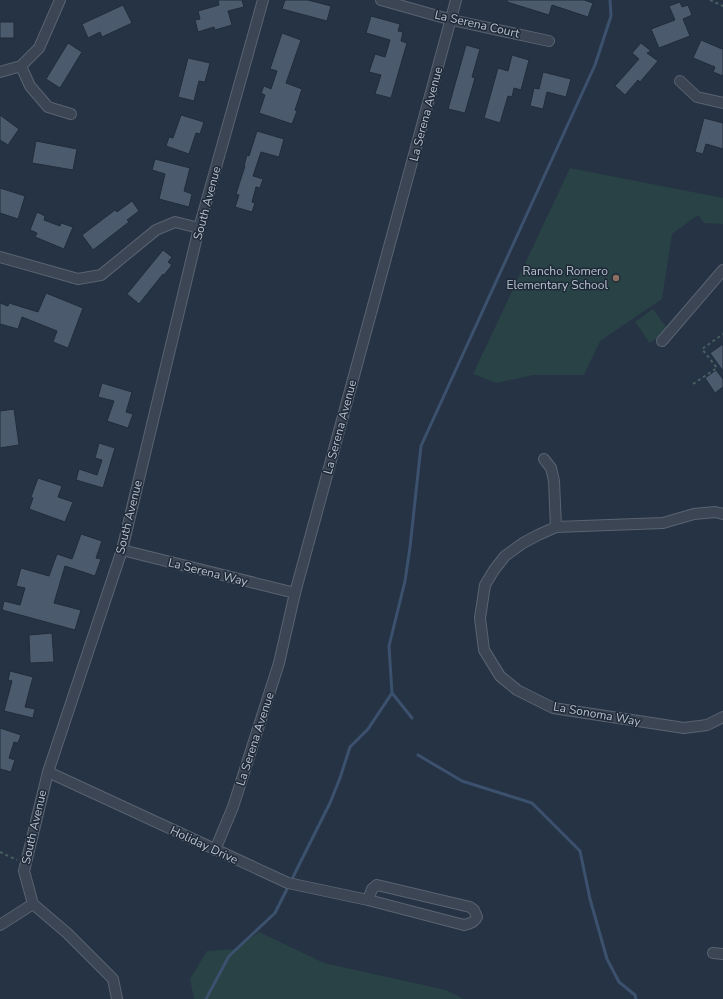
<svg xmlns="http://www.w3.org/2000/svg" width="723" height="999" viewBox="0 0 723 999" font-family="'Nunito Sans',sans-serif">
	<style>
		.green { fill: #284245 }
		.lines { fill: none; stroke-linecap: round; stroke-linejoin: round }
		.stream { stroke: #3b516d; stroke-width: 3 }
		.building { fill: #4c5a6d; stroke: #212c3b }
		.minor-casing { stroke: #596371; stroke-width: 12 }
		.path { stroke: #475f61; stroke-width: 2; stroke-dasharray: 3 3; stroke-linecap: butt }
		.minor { stroke: #3b4553; stroke-width: 10 }
		.education-dot { fill: #8d6e63; stroke: #1f2a39; stroke-width: 1.5 }
		.labels { text-anchor: middle; stroke-width: 3; stroke-linejoin: round; paint-order: stroke }
		.street-label { font-size: 12px; fill: #b8c0cd; stroke: #1f2a39 }
		.poi-label { font-size: 12px; fill: #b8c0cd; stroke: #1f2a39; text-anchor: end }
	</style>
	<rect width="100%" height="100%" fill="#263344"/>
	<g class="green">
		<polygon points="570,168 723,198 723,224 704,223 698,215 672,234 662,299 600,341 584,375 533,375 497,383 473,374"/>
		<polygon points="653,309 668,330 650,343 635,322"/>
		<polygon points="259,932 324,963 446,990 464,999 194,999 190,979 207,951 236,949"/>
	</g>
	<g class="lines">
		<g class="stream">
			<polyline points="412,718 392,693 389,646 405,581 410,547 421,446 595,65 611,16 610,0"/>
			<polyline points="418,755 462,781 532,803 580,851 590,899 607,959 619,982 635,995 636,999"/>
			<polyline points="206,999 229,956 275,913 330,803 340,778 350,747 368,729 392,693"/>
		</g>
	</g>
	<g class="building">
		<polygon points="218,0 242,0 244,7 228,11 232,25 215,30 214,27 198,32 195,20 200,19 198,11 219,5"/>
		<polygon points="285,0 308,0 331,6 327,21 282,9"/>
		<polygon points="507,0 584,0 593,3 588,17 552,5 549,15 507,2"/>
		<polygon points="680,2 682,7 688,5 692,15 683,19 690,36 659,48 651,29 675,20 669,6"/>
		<polygon points="123,5 132,23 102,37 100,32 88,38 82,24"/>
		<polygon points="371,16 400,24 398,31 403,32 401,41 407,43 391,98 375,94 381,75 369,72 375,54 385,57 390,40 366,33"/>
		<rect x="0" y="22" width="14" height="16"/>
		<polygon points="282,33 301,40 286,83 302,89 295,110 297,111 292,124 259,113 265,95 261,93 264,86 271,89 277,71 270,69"/>
		<polygon points="701,40 722,49 723,48 723,76 713,72 715,67 693,58"/>
		<polygon points="68,43 82,52 60,88 46,79"/>
		<polygon points="641,43 651,51 647,53 658,61 640,82 638,80 625,95 615,86 639,59 632,53"/>
		<polygon points="466,45 480,49 472,77 475,78 465,113 448,109"/>
		<polygon points="512,55 529,60 521,90 514,88 512,97 508,96 500,123 484,118 498,68 508,71"/>
		<polygon points="188,58 210,63 205,82 199,81 194,101 178,97"/>
		<polygon points="543,72 571,79 566,97 547,92 543,109 530,106 534,88 539,89"/>
		<polygon points="0,115 19,129 8,145 0,140"/>
		<polygon points="181,115 204,122 200,134 196,133 189,154 166,146 169,137 173,138"/>
		<polygon points="704,118 723,123 723,149 706,144 703,154 695,152"/>
		<polygon points="257,131 284,139 279,157 261,152 253,176 263,179 260,188 256,187 252,202 255,203 252,212 235,207 239,195 236,194 245,166 244,166 247,155 249,156"/>
		<polygon points="36,141 77,149 73,170 32,163"/>
		<polygon points="155,159 190,168 184,191 192,194 189,207 159,199 165,174 152,170"/>
		<polygon points="0,188 25,196 18,219 0,213"/>
		<polygon points="132,201 139,211 127,220 129,222 93,250 82,235 115,210 117,212"/>
		<polygon points="37,212 45,216 44,220 60,226 61,223 73,227 64,249 35,237 37,233 30,230"/>
		<polygon points="163,250 172,257 168,262 172,265 164,275 163,274 139,304 127,294"/>
		<polygon points="46,293 83,308 68,348 53,342 57,331 22,317 18,329 0,324 0,303 8,306 9,303 38,312"/>
		<polygon points="723,344 723,371 710,353"/>
		<polygon points="716,370 723,379 723,387 715,393 705,378"/>
		<polygon points="102,383 132,392 126,412 133,414 128,428 107,421 114,401 98,397"/>
		<polygon points="14,409 19,445 0,448 0,411"/>
		<polygon points="99,443 115,448 103,488 76,480 79,469 97,475 102,460 95,458"/>
		<polygon points="38,478 62,486 58,497 73,502 65,522 29,509 33,498 31,497"/>
		<polygon points="81,534 102,541 96,558 101,559 95,576 65,566 54,603 81,610 75,630 2,610 4,601 20,605 25,588 16,586 21,568 49,576 57,554 72,559"/>
		<polygon points="52,633 54,662 30,663 29,635"/>
		<polygon points="10,671 33,677 25,707 35,709 33,718 4,711 12,681 8,680"/>
		<polygon points="0,728 21,735 18,743 14,742 9,758 15,760 11,772 0,769"/>
	</g>
	<g class="lines">
		<g class="minor-casing">
			<g id="minor">
				<polyline points="381,0 452,20 549,41"/>
				<polyline points="21,66 30,86 48,107 71,114"/>
				<polyline points="0,72 21,66 39,48 60,0"/>
				<polyline points="680,81 697,97 723,103"/>
				<polyline points="0,257 78,279 101,275 156,230 175,222 199,228"/>
				<polyline points="662,341 723,270"/>
				<polyline points="544,459 551,468 554,481 556,527"/>
				<polyline points="723,514 715,512 694,514 663,523 556,527 538,535 523,543 505,556 494,570 485,585 480,618 484,650 500,676 517,690 553,708 684,728 707,725 723,717"/>
				<polyline points="122,550 295,593"/>
				<path d="M48,772L288,883L368,900L464,925C469,924 475,922 477,917L474,910L470,907L377,885L372,889L368,900"/>
				<polyline points="215,850 233,807 279,663 295,593 456,0"/>
				<polyline points="0,925 33,904"/>
				<polyline points="713,953 723,954"/>
				<polyline points="117,999 113,979 67,933 33,904 24,871 48,772 122,550 199,228 263,0"/>
			</g>
		</g>
		<g class="path">
			<polyline points="710,0 723,6"/>
			<polyline points="693,384 717,368 702,349 723,334"/>
			<polyline points="0,852 17,860"/>
		</g>
		<use href="#minor" class="minor"/>
	</g>
	<circle class="education-dot" cx="616" cy="278" r="4"/>
	<g class="labels">
		<g class="street-label">
			<text transform="translate(477 24) rotate(13)" y="4">La Serena Court</text>
			<text transform="translate(426 114) rotate(-75)" y="4">La Serena Avenue</text>
			<text transform="translate(207 203) rotate(-75)" y="4">South Avenue</text>
			<text transform="translate(340 427) rotate(-75)" y="4">La Serena Avenue</text>
			<text transform="translate(129 517) rotate(-76)" y="4">South Avenue</text>
			<text transform="translate(208 572) rotate(14)" y="4">La Serena Way</text>
			<text transform="translate(597 714) rotate(10)" y="4">La Sonoma Way</text>
			<text transform="translate(255 739) rotate(-72)" y="4">La Serena Avenue</text>
			<text transform="translate(34 827) rotate(-77)" y="4">South Avenue</text>
			<text transform="translate(204 845) rotate(25)" y="4">Holiday Drive</text>
		</g>
		<g class="poi-label">
			<text x="608" y="275">Rancho Romero<tspan x="608" dy="14">Elementary School</tspan></text>
		</g>
	</g>
</svg>
